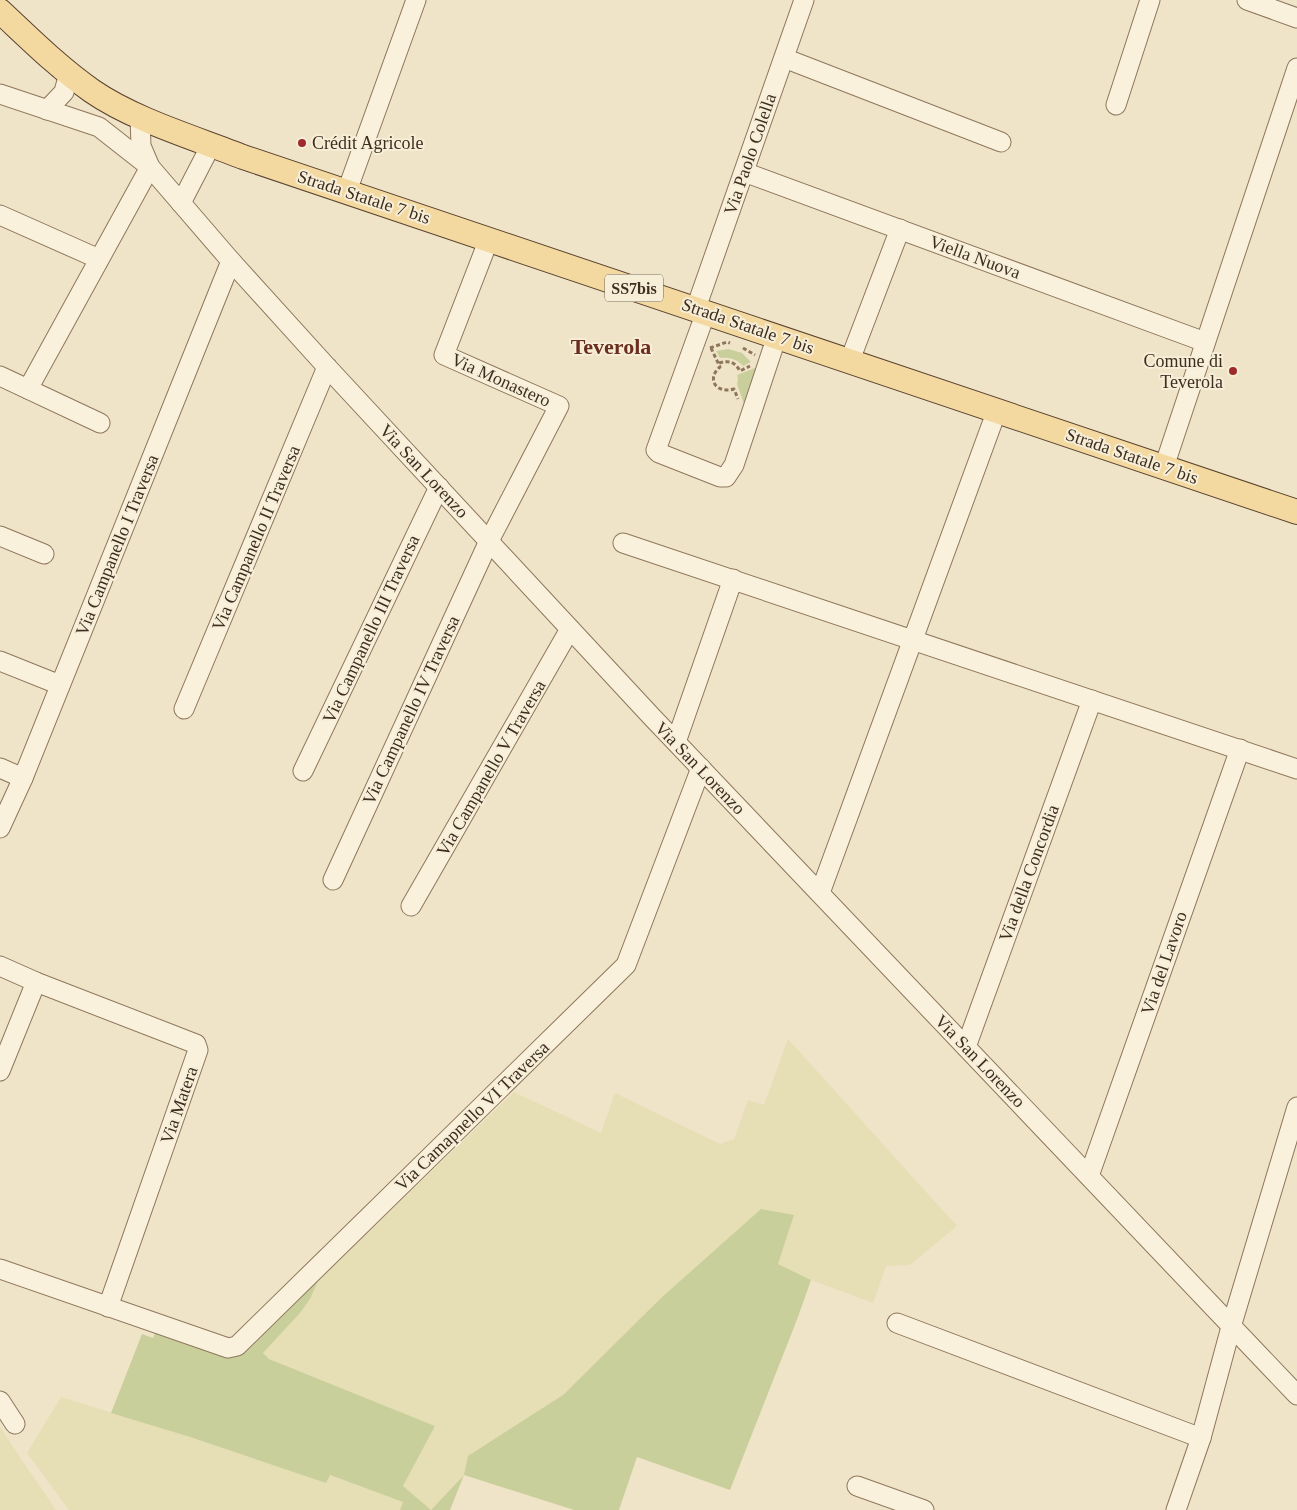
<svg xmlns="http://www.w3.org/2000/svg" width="1297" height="1510" viewBox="0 0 1297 1510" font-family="'Times New Roman',serif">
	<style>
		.farmland { fill: #e6deb5 }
		.green { fill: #c9cf9b }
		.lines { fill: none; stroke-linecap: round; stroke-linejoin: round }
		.minor-casing { stroke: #8d765c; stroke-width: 21 }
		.major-casing { stroke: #5b4430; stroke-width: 26 }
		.path { stroke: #8d765c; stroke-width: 3; stroke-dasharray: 4 2.5; stroke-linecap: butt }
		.minor { stroke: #faf1dc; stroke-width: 19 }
		.major { stroke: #f3d9a0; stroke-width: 24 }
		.poi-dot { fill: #9e2a2b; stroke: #f7eed8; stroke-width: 2 }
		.labels { text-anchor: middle; stroke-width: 4; stroke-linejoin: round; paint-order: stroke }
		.shield { fill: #f7eed8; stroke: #756857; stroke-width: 1 }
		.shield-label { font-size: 16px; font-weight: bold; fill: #3d2e20 }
		.poi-label { font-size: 18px; fill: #3d2e20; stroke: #f7eed8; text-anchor: start }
		.street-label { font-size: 18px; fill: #3d2e20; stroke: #f7eed8 }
		.district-label { font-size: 22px; font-weight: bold; fill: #6b2e1e; stroke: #f7eed8 }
	</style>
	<rect width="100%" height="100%" fill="#f0e4c8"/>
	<g class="farmland">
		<polygon points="788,1039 957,1226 910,1265 886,1266 873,1303 811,1280 778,1264 794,1215 661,1298 563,1395 469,1456 464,1475 431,1510 403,1486 435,1426 269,1359 263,1353 300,1313 310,1299 318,1281 514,1092 601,1133 615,1093 720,1144 734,1139 748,1100 764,1105"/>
		<polygon points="61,1397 190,1437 326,1483 329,1475 404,1502 400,1510 69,1510 27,1453"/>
		<polygon points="0,1427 21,1459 56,1510 0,1510"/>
	</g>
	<g class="green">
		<path d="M728,349L742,353L751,362L743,366C737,359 729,357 720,358L716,351Z"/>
		<polygon points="760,366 745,407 737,384 738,379 737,375"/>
		<polygon points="761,1209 794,1215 778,1264 811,1280 798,1317 730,1490 637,1457 619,1510 574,1510 464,1475 450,1510 400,1510 403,1502 330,1475 326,1483 190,1437 111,1413 142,1334 153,1338 161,1318 247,1349 318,1281 310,1299 300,1313 263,1353 269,1359 435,1426 403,1486 431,1510 464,1475 468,1456 563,1395 661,1298"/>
	</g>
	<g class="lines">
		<g class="minor-casing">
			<g id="minor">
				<polyline points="1247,0 1297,18"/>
				<polyline points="784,58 1001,142"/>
				<polyline points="0,94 99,127 150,167 28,389"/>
				<polyline points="1116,105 1150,0"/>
				<polyline points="47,110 64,92 69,73"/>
				<polyline points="140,117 141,146 150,167 231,261 327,367 651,716 1297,1395"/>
				<polyline points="744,172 1205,342"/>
				<polyline points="347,191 416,0"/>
				<polyline points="181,203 211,145"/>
				<polyline points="0,215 99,259"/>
				<polyline points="696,308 804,0"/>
				<polyline points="706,312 656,450 659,453 720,477 726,477 734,465 777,336"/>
				<polyline points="850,360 900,229"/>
				<polyline points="0,376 100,423"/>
				<polyline points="1164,467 1297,68"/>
				<polyline points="0,536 44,554"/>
				<polyline points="623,543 1297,769"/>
				<polyline points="0,661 60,685"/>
				<polyline points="184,709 327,367"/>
				<polyline points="676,742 733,579"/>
				<polyline points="0,768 23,778"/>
				<polyline points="303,771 439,487"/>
				<polyline points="0,828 23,778 231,261"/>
				<polyline points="333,880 489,541 559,406 444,355 489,239"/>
				<polyline points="820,893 997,410"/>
				<polyline points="411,906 570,629"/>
				<polyline points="0,966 36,982 196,1044 198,1050 108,1307"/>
				<polyline points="966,1047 1092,700"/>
				<polyline points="0,1071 36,982"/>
				<polyline points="1089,1176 1240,749"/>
				<polyline points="0,1269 228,1348 237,1346 626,965 701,768"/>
				<polyline points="897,1323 1201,1438"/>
				<polyline points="0,1401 15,1424"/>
				<polyline points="857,1486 924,1510"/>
				<polyline points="1176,1510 1201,1438 1231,1327 1297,1107"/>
			</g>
		</g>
		<g class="major-casing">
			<path id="major" d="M0,11C30,39 59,68 92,91C134,120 195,138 243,157L1297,512"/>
		</g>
		<g class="path">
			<polyline points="710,348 727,342 730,343"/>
			<path d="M711,348L720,367C706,379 716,394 734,389L738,399"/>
			<polyline points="743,348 755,355"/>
			<path d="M719,363C729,360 735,362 740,371L750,366"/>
		</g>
		<use href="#minor" class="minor"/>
		<use href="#major" class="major"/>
	</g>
	<g class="poi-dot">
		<circle cx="302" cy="143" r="5"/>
		<circle cx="1233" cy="371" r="5"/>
	</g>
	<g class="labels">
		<rect class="shield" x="605" y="274.5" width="58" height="27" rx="4"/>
		<g class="shield-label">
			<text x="634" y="294">SS7bis</text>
		</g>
		<g class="poi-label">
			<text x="312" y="149">Crédit Agricole</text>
			<text x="1223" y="367" text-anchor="end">Comune di<tspan x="1223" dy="21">Teverola</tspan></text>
		</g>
		<g class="street-label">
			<text transform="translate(750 154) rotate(-71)" y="6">Via Paolo Colella</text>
			<text transform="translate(364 197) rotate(18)" y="6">Strada Statale 7 bis</text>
			<text transform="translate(975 257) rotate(20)" y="6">Viella Nuova</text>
			<text transform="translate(748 326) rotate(19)" y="6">Strada Statale 7 bis</text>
			<text transform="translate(501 380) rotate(24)" y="6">Via Monastero</text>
			<text transform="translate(1132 456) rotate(19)" y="6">Strada Statale 7 bis</text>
			<text transform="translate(424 471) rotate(47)" y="6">Via San Lorenzo</text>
			<text transform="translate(256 538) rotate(-67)" y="6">Via Campanello II Traversa</text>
			<text transform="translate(117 545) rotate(-68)" y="6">Via Campanello I Traversa</text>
			<text transform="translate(371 629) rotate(-65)" y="6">Via Campanello III Traversa</text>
			<text transform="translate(411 710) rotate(-65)" y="6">Via Campanello IV Traversa</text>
			<text transform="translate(491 768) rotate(-60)" y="6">Via Campanello V Traversa</text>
			<text transform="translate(700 768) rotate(46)" y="6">Via San Lorenzo</text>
			<text transform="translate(1029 873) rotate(-70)" y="6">Via della Concordia</text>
			<text transform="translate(1164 963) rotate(-71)" y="6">Via del Lavoro</text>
			<text transform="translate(980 1061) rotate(46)" y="6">Via San Lorenzo</text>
			<text transform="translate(179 1105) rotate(-71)" y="6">Via Matera</text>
			<text transform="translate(472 1116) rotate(-44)" y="6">Via Camapnello VI Traversa</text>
		</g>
		<g class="district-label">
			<text x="611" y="354">Teverola</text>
		</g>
	</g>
</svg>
